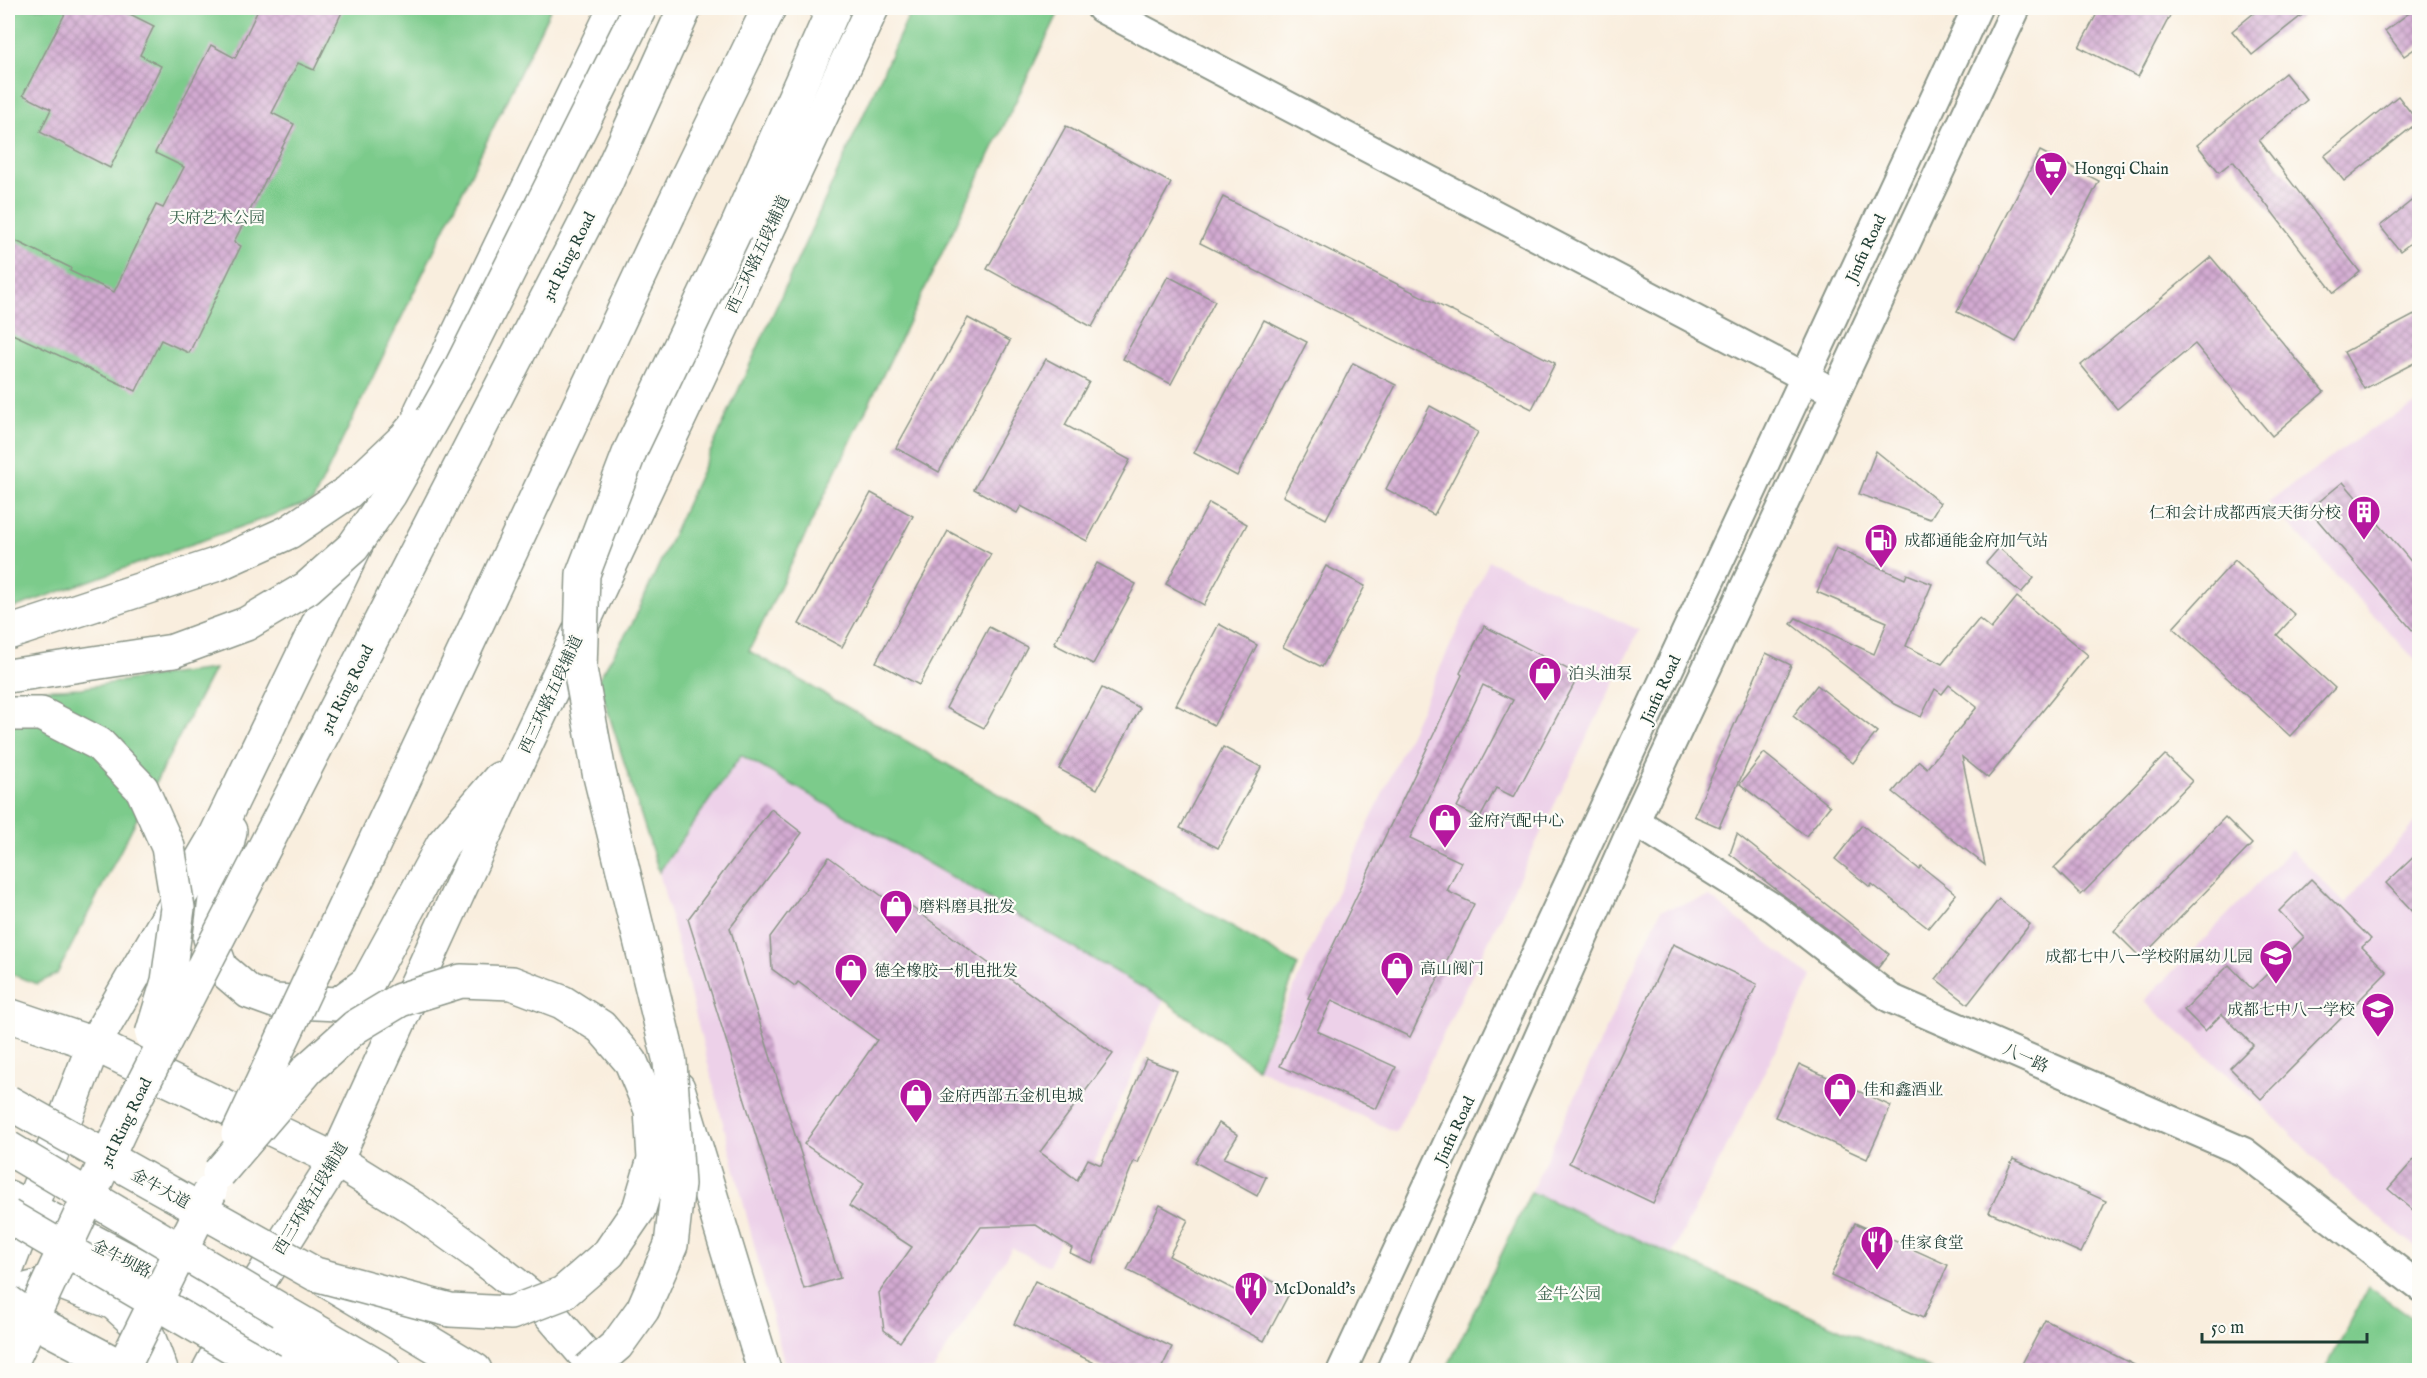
<svg xmlns="http://www.w3.org/2000/svg" width="2427" height="1378" viewBox="0 0 2427 1378" font-family="'IM FELL English','Noto Serif SC',serif">
	<style>
		.built { fill: #edd1e9 }
		.green { fill: #7ccb8b; stroke: #4e8460; stroke-width: 1.5 }
		.building { fill: url(#building-cross-hatch) }
		.lines { fill: none; stroke-linecap: round; stroke-linejoin: round }
		.minor-casing { stroke: #8c9689; stroke-width: 32 }
		.major-casing { stroke: #8c9689; stroke-width: 36 }
		.highway-casing { stroke: #8c9689; stroke-width: 36 }
		.minor { stroke: #fff; stroke-width: 28 }
		.major { stroke: #fff; stroke-width: 33 }
		.highway { stroke: #fff; stroke-width: 33 }
		.highway-bridge-casing { stroke: #8c9689; stroke-width: 36; stroke-linecap: butt }
		.highway-bridge { stroke: #fff; stroke-width: 33 }
		.labels { text-anchor: middle; stroke-width: 4.5; stroke-linejoin: round; paint-order: stroke }
		.poi-label { font-size: 16px; fill: #1f3d34; stroke: #fdfcf7; text-anchor: start }
		.park-label { font-size: 16px; fill: #36604a; stroke: #fdfcf7 }
		.street-label { font-size: 16px; fill: #1f3d34; stroke: #fdfcf7 }
	</style>
	<defs>
		<pattern id="building-cross-hatch" width="8" height="8" patternUnits="userSpaceOnUse" patternTransform="scale(1.5)"><rect width="8" height="8" fill="#d3aad2"/><path d="M0 0l8 8M0 8l8-8" fill="none" stroke="#ab8cab"/></pattern>
	</defs>
	<rect width="100%" height="100%" fill="#fdfcf7"/>
	<filter id="ink" filterUnits="userSpaceOnUse"><feTurbulence type="fractalNoise" baseFrequency=".0167" numOctaves="2"/><feDisplacementMap in="SourceGraphic" scale="12" xChannelSelector="R" yChannelSelector="G"/><feConvolveMatrix kernelMatrix="1 2 1 2 8 2 1 2 1" color-interpolation-filters="sRGB"/></filter>
	<filter id="wash" filterUnits="userSpaceOnUse"><feTurbulence type="fractalNoise" baseFrequency=".008" numOctaves="4" result="noise"/><feDisplacementMap in="SourceGraphic" scale="24" xChannelSelector="R" yChannelSelector="G"/><feGaussianBlur stdDeviation="1.35" result="paint"/><feColorMatrix in="noise" values="0 0 0 0 0 0 0 0 0 0 0 0 0 0 0 0 0 1.4 0 .05"/><feComposite in="paint" operator="in"/></filter>
	<g filter="url(#wash)">
		<rect width="100%" height="100%" fill="#f9eede"/>
		<g class="built">
			<polygon points="2419,403 2419,664 2268,502 2374,427"/>
			<polygon points="1489,561 1639,630 1396,1132 1257,1068"/>
			<polygon points="741,755 1164,1000 1049,1266 1012,1248 933,1370 786,1370 659,872"/>
			<polygon points="2419,819 2419,1249 2353,1197 2264,1107 2144,1001 2291,849 2345,904"/>
			<polygon points="1710,897 1812,978 1672,1254 1531,1192 1661,910"/>
		</g>
		<g class="green">
			<polygon points="8,8 551,8 313,501 8,610"/>
			<polygon points="912,8 1061,8 749,651 1298,965 1257,1068 1164,1000 741,755 659,872 598,680 633,622"/>
			<polygon points="214,669 57,974 37,984 8,973 8,691 82,688 141,678"/>
			<polygon points="1531,1192 1933,1370 1446,1370"/>
			<polygon points="2369,1287 2419,1323 2419,1370 2325,1370"/>
		</g>
		<g id="blocks">
			<g class="building">
				<polygon points="68,8 118,8 154,26 140,55 161,66 110,168 40,132 51,109 23,95"/>
				<polygon points="259,8 344,8 314,70 298,63 272,113 294,124 234,242 241,246 189,353 161,340 136,391 8,332 8,237 71,268 70,271 114,292 156,205 163,208 184,167 155,153 211,45 235,58"/>
				<polygon points="2100,8 2174,8 2138,77 2079,47"/>
				<polygon points="2260,8 2311,8 2252,55 2232,31"/>
				<polygon points="2416,8 2420,8 2420,45 2404,56 2385,31"/>
				<polygon points="2285,73 2307,100 2259,140 2360,272 2334,293 2233,161 2219,172 2197,145"/>
				<polygon points="2398,96 2418,122 2344,181 2324,156"/>
				<polygon points="1066,126 1171,183 1092,327 987,269"/>
				<polygon points="2040,151 2099,181 2016,342 1957,312"/>
				<polygon points="2420,194 2420,236 2400,251 2380,226"/>
				<polygon points="1223,197 1555,363 1532,409 1200,243"/>
				<polygon points="2211,257 2324,392 2272,436 2195,344 2117,409 2081,365"/>
				<polygon points="1168,276 1215,301 1171,384 1123,359"/>
				<polygon points="2420,312 2420,360 2364,389 2344,352"/>
				<polygon points="968,318 1010,341 939,472 896,448"/>
				<polygon points="1264,320 1307,342 1237,476 1194,453"/>
				<polygon points="1046,359 1089,382 1065,425 1130,460 1087,541 1021,506 1017,513 974,489"/>
				<polygon points="1353,363 1396,385 1326,519 1283,496"/>
				<polygon points="1430,406 1478,432 1434,515 1386,489"/>
				<polygon points="1876,451 1940,503 1930,519 1859,494"/>
				<polygon points="2343,482 2420,572 2420,639 2309,510"/>
				<polygon points="871,493 913,516 842,647 799,624"/>
				<polygon points="1209,503 1247,524 1204,605 1166,584"/>
				<polygon points="948,531 991,554 919,685 876,662"/>
				<polygon points="1836,548 1905,579 1907,574 1932,584 1906,646 1942,664 1979,619 1991,629 2017,597 2088,655 1988,778 1962,757 1985,865 1893,792 1919,761 1927,768 1977,707 1949,685 1942,694 1935,689 1921,717 1895,704 1791,624 1796,618 1874,654 1887,622 1817,592"/>
				<polygon points="1999,548 2034,578 2021,593 1986,563"/>
				<polygon points="2235,560 2295,615 2277,635 2335,688 2290,736 2173,628"/>
				<polygon points="1097,563 1136,584 1093,664 1054,644"/>
				<polygon points="1326,566 1365,586 1322,667 1283,647"/>
				<polygon points="1219,624 1257,645 1214,725 1176,705"/>
				<polygon points="1484,626 1579,675 1514,797 1496,788 1480,818 1457,807 1513,700 1483,685 1410,838 1461,862 1447,891 1474,904 1410,1037 1332,1000 1317,1031 1396,1067 1376,1109 1280,1066 1311,999 1308,998 1462,675 1460,673"/>
				<polygon points="989,627 1027,647 984,728 946,708"/>
				<polygon points="1766,653 1791,665 1719,827 1694,816"/>
				<polygon points="1817,685 1877,732 1853,763 1793,716"/>
				<polygon points="1102,688 1140,708 1097,789 1059,769"/>
				<polygon points="1223,747 1261,767 1218,848 1180,828"/>
				<polygon points="1764,753 1830,806 1806,836 1740,784"/>
				<polygon points="2165,755 2192,781 2081,895 2054,868"/>
				<polygon points="771,809 802,833 730,928 840,1278 804,1289 688,919"/>
				<polygon points="2225,817 2252,844 2141,958 2114,931"/>
				<polygon points="1862,825 1919,869 1921,866 1956,894 1928,928 1872,884 1870,887 1835,859"/>
				<polygon points="1737,834 1889,954 1878,968 1730,854"/>
				<polygon points="2420,851 2420,919 2386,883"/>
				<polygon points="829,857 890,902 895,895 1113,1054 1040,1152 1077,1180 1088,1159 1101,1165 1146,1059 1177,1071 1138,1163 1134,1161 1092,1263 1070,1253 1072,1248 1036,1225 981,1227 900,1342 884,1330 879,1293 912,1247 849,1206 864,1184 804,1144 877,1040 798,982 795,986 772,969 770,937"/>
				<polygon points="2311,879 2371,939 2362,947 2387,972 2261,1099 2230,1068 2253,1045 2222,1014 2205,1031 2184,1010 2229,965 2252,989 2304,937 2279,911"/>
				<polygon points="1999,899 2030,924 1968,1004 1936,979"/>
				<polygon points="1673,944 1757,984 1653,1203 1569,1163"/>
				<polygon points="1799,1064 1891,1106 1867,1159 1775,1117"/>
				<polygon points="1219,1123 1238,1135 1224,1158 1266,1177 1257,1196 1195,1162"/>
				<polygon points="2420,1153 2420,1216 2388,1189"/>
				<polygon points="2013,1159 2106,1201 2081,1253 1989,1212"/>
				<polygon points="1160,1205 1188,1220 1169,1256 1252,1299 1264,1277 1291,1290 1264,1341 1127,1270"/>
				<polygon points="1855,1223 1948,1265 1923,1318 1831,1276"/>
				<polygon points="1035,1281 1172,1347 1160,1371 1111,1371 1014,1324"/>
				<polygon points="2045,1320 2146,1371 2035,1371 2022,1364"/>
			</g>
		</g>
	</g>
	<g filter="url(#ink)">
		<use href="#blocks" fill-opacity="0" stroke="#8c9689" stroke-width="1.5"/>
		<g class="lines">
			<g class="minor-casing">
				<g id="minor">
					<polyline points="1101,8 1820,385"/>
					<polyline points="1635,821 1775,909 1890,998 2244,1152 2420,1287"/>
					<polyline points="237,1317 326,1370"/>
					<polyline points="1342,1370 1977,8"/>
					<polyline points="1391,1370 1635,821 2016,8"/>
				</g>
			</g>
			<g class="major-casing">
				<g id="major">
					<polyline points="421,411 615,8"/>
					<polyline points="230,831 215,899 210,938 221,968 249,992 274,1001 338,1004 368,982 443,844 499,779"/>
					<polyline points="8,1015 94,1044 336,1160 415,1209 479,1255 545,1308 598,1370"/>
					<polyline points="8,1197 237,1317"/>
					<polyline points="8,1266 94,1044 216,835 358,541"/>
					<polyline points="8,1306 29,1289 59,1282 114,1303 147,1333 161,1370"/>
					<polyline points="209,1370 237,1317 336,1160 522,753 872,8"/>
				</g>
			</g>
			<g class="highway-casing">
				<g id="highway">
					<polyline points="605,185 685,8"/>
					<polyline points="669,214 769,8"/>
					<polyline points="735,231 834,8"/>
					<polyline points="8,676 173,651"/>
					<polyline points="678,1088 764,1370"/>
					<polyline points="327,1281 475,1370"/>
					<polyline points="282,1311 384,1370"/>
				</g>
			</g>
			<use href="#minor" class="minor"/>
			<use href="#major" class="major"/>
			<use href="#highway" class="highway"/>
			<g class="highway-bridge-casing">
				<g id="highway-bridge">
					<polyline points="8,633 218,564 289,532 348,492 405,438 415,426"/>
					<polyline points="173,651 246,624 307,588 353,547 390,494 459,371 640,8"/>
					<polyline points="8,714 41,714 99,744 142,789 168,847 178,908 168,981 152,1034"/>
					<polyline points="8,1102 315,1274 450,1310 511,1313 563,1293 609,1253 639,1209 654,1159 651,1110 631,1062 601,1027 562,1002 512,983 461,981 400,1000 355,1027 308,1069 219,1173"/>
					<polyline points="238,1134 669,214"/>
					<polyline points="8,1148 282,1311"/>
					<polyline points="8,1216 272,1370"/>
					<polyline points="8,1302 36,1322 127,1370"/>
					<polyline points="8,1370 127,1115 605,185"/>
					<polyline points="122,1370 210,1192"/>
					<polyline points="588,1370 617,1345 643,1309 671,1245 678,1184 670,1062 599,772 580,669 583,574 630,451 735,231"/>
				</g>
			</g>
			<use href="#highway-bridge" class="highway-bridge"/>
		</g>
	</g>
	<defs>
		<g id="supermarket-pin" transform="scale(1.725)"><path d="M0 17L-7.5 6A9.5 9.5 0 1 1 7.5 6Z" fill="#b5179e" stroke="#fdfcf7"/><path d="M-6-5.5h2.5l.6 2H6L4.5 2H-2.5L-4.4-4H-6ZM-1.5 3.2a1.3 1.3 0 1 0 .1 0ZM3 3.2a1.3 1.3 0 1 0 .1 0Z" fill="#fff"/></g>
		<g id="building-pin" transform="scale(1.725)"><path d="M0 17L-7.5 6A9.5 9.5 0 1 1 7.5 6Z" fill="#b5179e" stroke="#fdfcf7"/><path d="M-4-6H4V6H1V3H-1V6H-4ZM-2.5-4.3h1.7v1.8h-1.7ZM.8-4.3h1.7v1.8H.8ZM-2.5-1h1.7V.8h-1.7ZM.8-1h1.7V.8H.8Z" fill="#fff"/></g>
		<g id="fuel-pin" transform="scale(1.725)"><path d="M0 17L-7.5 6A9.5 9.5 0 1 1 7.5 6Z" fill="#b5179e" stroke="#fdfcf7"/><path d="M-5.5-6h7V0h2V4h1.3V-2.5L3-4.5l.8-.8L6-3V5H2.5V1h-1V6h-7ZM-4.2-4.7v3.2H.2V-4.7Z" fill="#fff"/></g>
		<g id="shop-pin" transform="scale(1.725)"><path d="M0 17L-7.5 6A9.5 9.5 0 1 1 7.5 6Z" fill="#b5179e" stroke="#fdfcf7"/><path d="M-5-2.5h2.3a2.7 3.5 0 0 1 5.4 0H5L5.5 6h-11ZM-1.5-2.5h3a1.5 2.3 0 0 0-3 0Z" fill="#fff"/></g>
		<g id="school-pin" transform="scale(1.725)"><path d="M0 17L-7.5 6A9.5 9.5 0 1 1 7.5 6Z" fill="#b5179e" stroke="#fdfcf7"/><path d="M0-5L7-2L0 1L-7-2ZM-4 1L0 2.5L4 1V4Q0 6-4 4Z" fill="#fff"/></g>
		<g id="restaurant-pin" transform="scale(1.725)"><path d="M0 17L-7.5 6A9.5 9.5 0 1 1 7.5 6Z" fill="#b5179e" stroke="#fdfcf7"/><path d="M-5-6h1v4h1v-4h1v4h1v-4h1v5L-1.5 .5V6h-2V.5L-5-1ZM5-6V6H3V1.5H1.5Q1.5-4 5-6Z" fill="#fff"/></g>
	</defs>
	<g fill-rule="evenodd">
		<use href="#supermarket-pin" x="2051" y="168"/>
		<use href="#building-pin" x="2364" y="512"/>
		<use href="#fuel-pin" x="1881" y="540"/>
		<use href="#shop-pin" x="1545" y="673"/>
		<use href="#shop-pin" x="1445" y="820"/>
		<use href="#shop-pin" x="896" y="906"/>
		<use href="#school-pin" x="2276" y="956"/>
		<use href="#shop-pin" x="1397" y="968"/>
		<use href="#shop-pin" x="851" y="970"/>
		<use href="#school-pin" x="2378" y="1009"/>
		<use href="#shop-pin" x="1840" y="1089"/>
		<use href="#shop-pin" x="916" y="1095"/>
		<use href="#restaurant-pin" x="1877" y="1242"/>
		<use href="#restaurant-pin" x="1251" y="1288"/>
	</g>
	<g class="labels">
		<g class="poi-label">
			<text x="2074" y="174">Hongqi Chain</text>
			<text x="2341" y="518" text-anchor="end">仁和会计成都西宸天街分校</text>
			<text x="1904" y="546">成都通能金府加气站</text>
			<text x="1568" y="679">泊头油泵</text>
			<text x="1468" y="826">金府汽配中心</text>
			<text x="919" y="912">磨料磨具批发</text>
			<text x="2253" y="962" text-anchor="end">成都七中八一学校附属幼儿园</text>
			<text x="1420" y="974">高山阀门</text>
			<text x="874" y="976">德全橡胶一机电批发</text>
			<text x="2355" y="1015" text-anchor="end">成都七中八一学校</text>
			<text x="1863" y="1095">佳和鑫酒业</text>
			<text x="939" y="1101">金府西部五金机电城</text>
			<text x="1900" y="1248">佳家食堂</text>
			<text x="1274" y="1294">McDonald's</text>
		</g>
		<g class="park-label">
			<text x="217" y="223">天府艺术公园</text>
			<text x="1569" y="1299">金牛公园</text>
		</g>
		<g class="street-label">
			<text transform="translate(1865 248) rotate(-65)" y="6">Jinfu Road</text>
			<text transform="translate(757 254) rotate(-65)" y="6">西三环路五段辅道</text>
			<text transform="translate(568 256) rotate(-63)" y="6">3rd Ring Road</text>
			<text transform="translate(346 689) rotate(-63)" y="6">3rd Ring Road</text>
			<text transform="translate(1660 689) rotate(-65)" y="6">Jinfu Road</text>
			<text transform="translate(550 694) rotate(-65)" y="6">西三环路五段辅道</text>
			<text transform="translate(2026 1057) rotate(24)" y="6">八一路</text>
			<text transform="translate(125 1122) rotate(-64)" y="6">3rd Ring Road</text>
			<text transform="translate(1454 1130) rotate(-65)" y="6">Jinfu Road</text>
			<text transform="translate(161 1188) rotate(29)" y="6">金牛大道</text>
			<text transform="translate(310 1198) rotate(-59)" y="6">西三环路五段辅道</text>
			<text transform="translate(122 1258) rotate(27)" y="6">金牛坝路</text>
		</g>
	</g>
	<rect width="2427" height="1378" fill="none" stroke="#fdfcf7" stroke-width="30"/>
	<path d="M2202 1333v9h165v-9" fill="none" stroke="#1f3d34" stroke-width="3"/>
	<text x="2211" y="1333" font-size="18" fill="#1f3d34" stroke="#fdfcf7" stroke-width="4.5" paint-order="stroke">50 m</text>
</svg>
